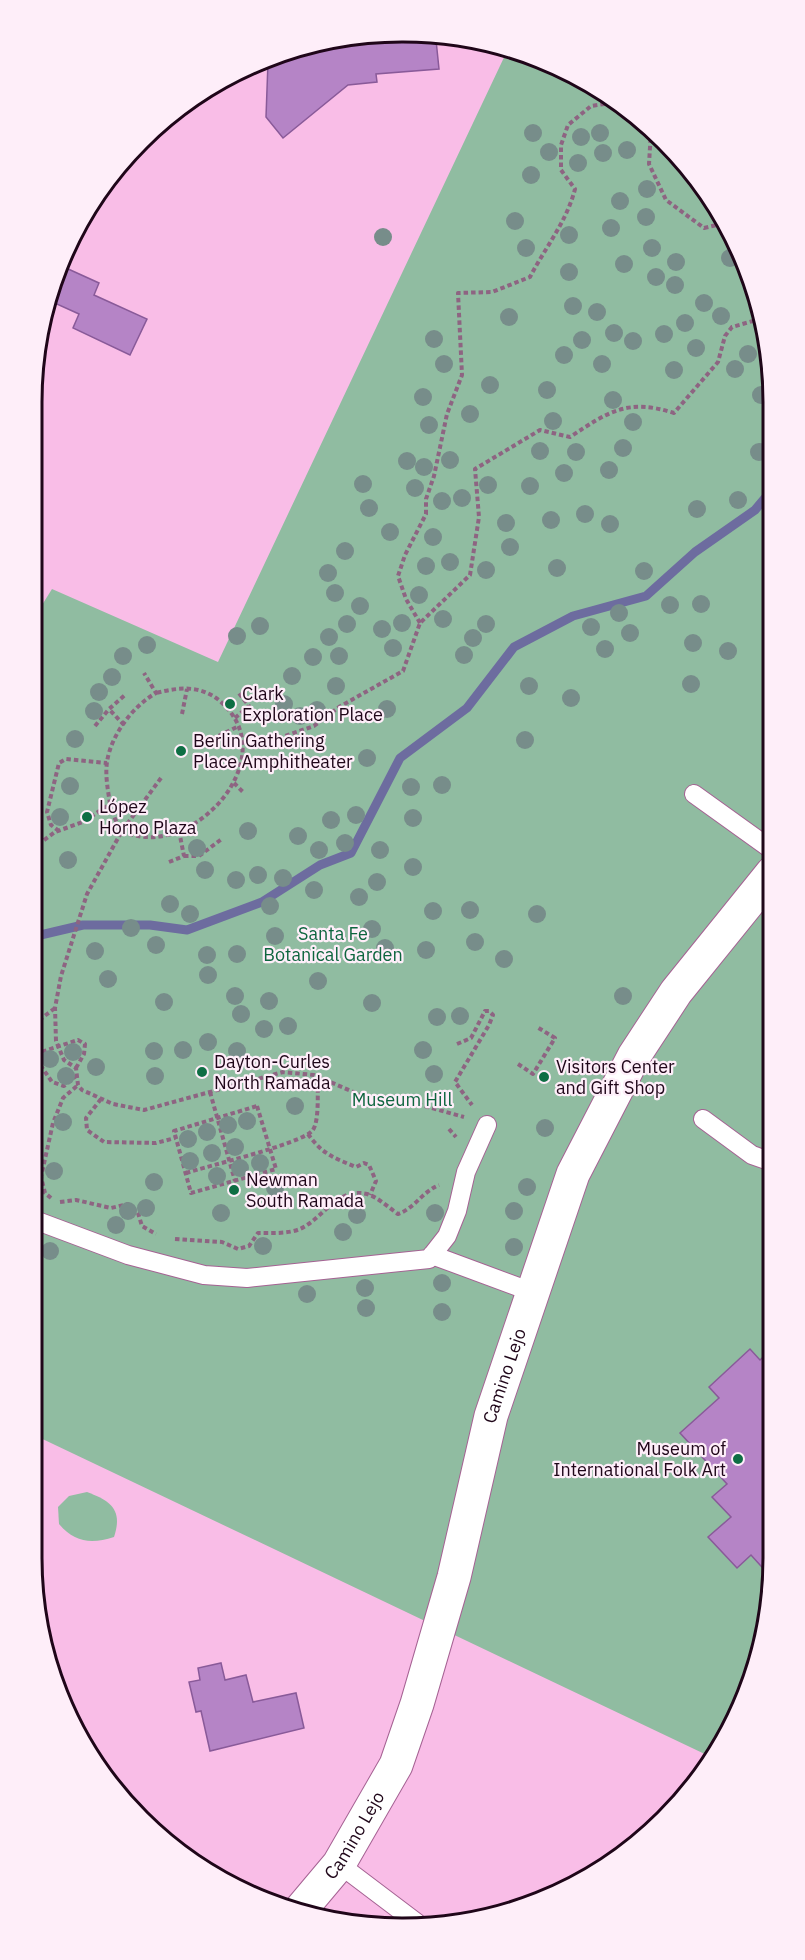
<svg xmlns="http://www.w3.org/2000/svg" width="805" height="1960" viewBox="0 0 805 1960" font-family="'IBM Plex Sans',sans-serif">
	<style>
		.green { fill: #90bca1 }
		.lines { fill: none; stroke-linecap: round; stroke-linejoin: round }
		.stream { stroke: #6d6c9f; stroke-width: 9 }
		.building { fill: #b584c6; stroke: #895a99; stroke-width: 1.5 }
		.service-casing { stroke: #a56293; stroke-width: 20 }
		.tertiary-casing { stroke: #a56293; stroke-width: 35 }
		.path { stroke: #8e6482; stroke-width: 4; stroke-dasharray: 4.5 3; stroke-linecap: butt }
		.service { stroke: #fff; stroke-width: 18 }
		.tertiary { stroke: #fff; stroke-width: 33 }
		.tree { fill: #778d8a }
		.poi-dot { fill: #0e6e44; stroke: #feeef9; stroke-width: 2 }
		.labels { text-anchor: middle; stroke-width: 4.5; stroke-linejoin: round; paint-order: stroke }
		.poi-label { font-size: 18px; fill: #1f0619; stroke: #feeef9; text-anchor: start }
		.park-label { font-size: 18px; fill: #0d653e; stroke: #feeef9 }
		.street-label { font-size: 18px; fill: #1f0619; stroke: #feeef9 }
		.rim { fill: none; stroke: #1f0619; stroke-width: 3 }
	</style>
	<rect width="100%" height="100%" fill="#f9bde7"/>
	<g class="green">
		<polygon points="508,49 521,51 608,94 682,158 735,239 770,354 773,1557 754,1676 711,1757 32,1434 32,621 52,589 218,662"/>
		<path d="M87,1492C111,1501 123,1510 114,1537C92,1544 75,1543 59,1524L58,1507L69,1496Z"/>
	</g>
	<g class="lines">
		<polyline class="stream" points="32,937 83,925 150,925 187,930 262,902 320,865 351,853 400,758 467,708 514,647 573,616 646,596 695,552 755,510 771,491"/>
	</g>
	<g class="building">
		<polygon points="378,32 436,40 439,69 376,74 377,82 348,85 283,138 266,117 268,62"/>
		<polygon points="66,268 99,283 94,295 147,319 130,355 73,328 79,314 50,301"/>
		<polygon points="773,1348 774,1557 770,1576 751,1555 737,1568 708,1537 731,1517 712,1497 727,1484 680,1433 719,1398 709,1387 750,1349 760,1360"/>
		<polygon points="221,1663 225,1680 246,1675 253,1702 296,1693 304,1728 210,1751 201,1711 196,1712 189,1682 200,1680 198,1668"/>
	</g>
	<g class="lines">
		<g class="service-casing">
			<g id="service">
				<polyline points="694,794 772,850"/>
				<polyline points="703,1119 752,1155 772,1162"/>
				<polyline points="32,1219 128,1255 204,1275 247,1278 429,1259 447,1236 457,1211 466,1172 487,1125"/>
				<polyline points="432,1255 532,1292"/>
				<polyline points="339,1864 417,1923"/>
			</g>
		</g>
		<g class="tertiary-casing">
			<g id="tertiary">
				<path id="s1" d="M302,1908L339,1864L396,1765L417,1704L454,1577L491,1416L573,1174L634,1056L676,992L772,873"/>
			</g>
		</g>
		<g class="path">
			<polyline points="651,131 649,164 666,200 704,228 725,223"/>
			<path d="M420,623L406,599L398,576L405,555L426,514V499L434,476L447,414L462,375L458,293L492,292L530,277C545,248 567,221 575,189L561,170V145L568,125L591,106L618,102"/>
			<polyline points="182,714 187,689"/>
			<polyline points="235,718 249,706 238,692"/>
			<polyline points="124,725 109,709 125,695"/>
			<polyline points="95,726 109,709"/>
			<polyline points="212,739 239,726"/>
			<path d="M243,741L256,746L314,726L339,707L403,671L420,623L470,575L479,517L475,469L540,430L570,437C608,412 627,398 674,413L718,362L725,336L732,327L760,319"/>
			<polyline points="161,778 122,831 87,894 61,976 55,1008 56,1041 64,1060 76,1068 78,1085 82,1090 113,1104 144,1110 283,1072 314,1075 365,1097 414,1103 464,1117"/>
			<polyline points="234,783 243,792"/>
			<path d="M110,804C108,790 105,776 107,762C111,735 133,706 156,693L144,673"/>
			<polyline points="59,831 51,825 47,812 59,763 66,759 107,763"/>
			<path d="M32,849L55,832L83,822L110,804C112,812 116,823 121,829C125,834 132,835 138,836C200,848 276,762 227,708C207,685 183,686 156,693"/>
			<polyline points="184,856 199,856 223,838"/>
			<polyline points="169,862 184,856 179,831"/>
			<polyline points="32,1021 38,1021 55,1008"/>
			<polyline points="457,1044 471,1038 485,1011 489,1011 493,1015 489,1025 455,1082 472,1105"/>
			<polyline points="32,1053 52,1082 64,1086 76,1076"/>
			<polyline points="35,1054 78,1040 85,1044 84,1054 76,1068"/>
			<polyline points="518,1064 533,1074 555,1038 537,1027"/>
			<polyline points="210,1092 235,1181"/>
			<polyline points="101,1099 86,1118 87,1130 104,1142 156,1143 175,1138"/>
			<polygon points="257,1106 276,1169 191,1193 174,1131"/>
			<polyline points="449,1129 456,1137"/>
			<path d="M308,1134C322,1154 334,1158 356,1167L364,1163L369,1165L376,1181L370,1195"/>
			<path d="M186,1173C208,1166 300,1144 312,1131C320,1123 317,1089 318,1077"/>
			<polyline points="51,1198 45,1193 41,1177 53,1123 63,1098 78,1085"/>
			<polyline points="60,1202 76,1200 111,1208 128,1204 138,1213 142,1226 156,1234"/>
			<path d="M175,1239L222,1242L238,1249L249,1246L258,1233C271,1233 288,1234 300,1229C324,1218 337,1187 367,1194C378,1197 389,1208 398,1214C415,1208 422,1192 439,1185"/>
		</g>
		<use href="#service" class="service"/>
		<use href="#tertiary" class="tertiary"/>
	</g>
	<g class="tree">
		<circle cx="533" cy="133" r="9"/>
		<circle cx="600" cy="133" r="9"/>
		<circle cx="581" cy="137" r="9"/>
		<circle cx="627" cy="150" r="9"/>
		<circle cx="549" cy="152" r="9"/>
		<circle cx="603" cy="153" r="9"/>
		<circle cx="578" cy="163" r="9"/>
		<circle cx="531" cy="175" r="9"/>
		<circle cx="647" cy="189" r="9"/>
		<circle cx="620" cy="201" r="9"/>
		<circle cx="646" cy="217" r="9"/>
		<circle cx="515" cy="221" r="9"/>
		<circle cx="611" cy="228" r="9"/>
		<circle cx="569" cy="235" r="9"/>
		<circle cx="383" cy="237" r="9"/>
		<circle cx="526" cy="248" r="9"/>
		<circle cx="652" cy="248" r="9"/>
		<circle cx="730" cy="258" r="9"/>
		<circle cx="676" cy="262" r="9"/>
		<circle cx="624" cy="264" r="9"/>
		<circle cx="569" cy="272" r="9"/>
		<circle cx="656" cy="277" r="9"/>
		<circle cx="675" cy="285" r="9"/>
		<circle cx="704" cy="303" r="9"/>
		<circle cx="573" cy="306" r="9"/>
		<circle cx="597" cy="312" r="9"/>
		<circle cx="721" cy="316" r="9"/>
		<circle cx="509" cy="317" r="9"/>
		<circle cx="685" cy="323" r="9"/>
		<circle cx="614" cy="333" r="9"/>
		<circle cx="664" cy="334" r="9"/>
		<circle cx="434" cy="339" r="9"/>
		<circle cx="582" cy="340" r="9"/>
		<circle cx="633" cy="341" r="9"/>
		<circle cx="696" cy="348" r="9"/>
		<circle cx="748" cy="354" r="9"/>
		<circle cx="564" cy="355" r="9"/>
		<circle cx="444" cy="364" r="9"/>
		<circle cx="602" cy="364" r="9"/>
		<circle cx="735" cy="369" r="9"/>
		<circle cx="674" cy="370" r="9"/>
		<circle cx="490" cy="385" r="9"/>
		<circle cx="547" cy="390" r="9"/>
		<circle cx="761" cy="395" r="9"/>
		<circle cx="423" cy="397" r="9"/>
		<circle cx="613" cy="400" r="9"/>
		<circle cx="470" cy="414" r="9"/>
		<circle cx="553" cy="421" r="9"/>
		<circle cx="633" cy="422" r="9"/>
		<circle cx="429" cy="425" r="9"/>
		<circle cx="623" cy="448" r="9"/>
		<circle cx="540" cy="451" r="9"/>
		<circle cx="576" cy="452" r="9"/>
		<circle cx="759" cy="452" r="9"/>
		<circle cx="450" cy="460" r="9"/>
		<circle cx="407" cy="461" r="9"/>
		<circle cx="424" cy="467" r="9"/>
		<circle cx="609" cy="470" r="9"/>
		<circle cx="564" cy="473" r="9"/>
		<circle cx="363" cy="484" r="9"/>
		<circle cx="488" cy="485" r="9"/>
		<circle cx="530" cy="486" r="9"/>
		<circle cx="415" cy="488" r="9"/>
		<circle cx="462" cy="498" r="9"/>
		<circle cx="738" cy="500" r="9"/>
		<circle cx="442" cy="501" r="9"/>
		<circle cx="369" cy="508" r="9"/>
		<circle cx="697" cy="509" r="9"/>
		<circle cx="585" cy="514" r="9"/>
		<circle cx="551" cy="520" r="9"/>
		<circle cx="506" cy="523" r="9"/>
		<circle cx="610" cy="524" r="9"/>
		<circle cx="390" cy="532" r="9"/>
		<circle cx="433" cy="537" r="9"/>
		<circle cx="510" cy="547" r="9"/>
		<circle cx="345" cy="551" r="9"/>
		<circle cx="450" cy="562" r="9"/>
		<circle cx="426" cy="566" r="9"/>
		<circle cx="557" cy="568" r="9"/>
		<circle cx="486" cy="570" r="9"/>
		<circle cx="644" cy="571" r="9"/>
		<circle cx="328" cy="573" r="9"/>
		<circle cx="335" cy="593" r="9"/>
		<circle cx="419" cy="595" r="9"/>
		<circle cx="701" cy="604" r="9"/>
		<circle cx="670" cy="605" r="9"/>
		<circle cx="360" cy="606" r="9"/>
		<circle cx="619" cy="613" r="9"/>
		<circle cx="443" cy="619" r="9"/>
		<circle cx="402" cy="623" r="9"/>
		<circle cx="347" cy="624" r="9"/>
		<circle cx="486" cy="624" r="9"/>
		<circle cx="260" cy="626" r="9"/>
		<circle cx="591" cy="627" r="9"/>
		<circle cx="382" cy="629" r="9"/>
		<circle cx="630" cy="633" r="9"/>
		<circle cx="237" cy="636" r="9"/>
		<circle cx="329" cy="637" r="9"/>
		<circle cx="473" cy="638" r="9"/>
		<circle cx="693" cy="643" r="9"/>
		<circle cx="147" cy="645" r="9"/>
		<circle cx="393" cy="648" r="9"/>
		<circle cx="605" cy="649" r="9"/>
		<circle cx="728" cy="651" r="9"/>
		<circle cx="464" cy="655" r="9"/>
		<circle cx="123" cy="656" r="9"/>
		<circle cx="339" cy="656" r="9"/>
		<circle cx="313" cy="657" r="9"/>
		<circle cx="292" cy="676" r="9"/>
		<circle cx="112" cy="677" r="9"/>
		<circle cx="691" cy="684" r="9"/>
		<circle cx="336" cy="686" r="9"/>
		<circle cx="529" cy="686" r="9"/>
		<circle cx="99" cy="692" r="9"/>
		<circle cx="571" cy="698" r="9"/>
		<circle cx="284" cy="704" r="9"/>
		<circle cx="387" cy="709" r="9"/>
		<circle cx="317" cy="710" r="9"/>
		<circle cx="94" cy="711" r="9"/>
		<circle cx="300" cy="716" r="9"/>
		<circle cx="75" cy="739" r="9"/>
		<circle cx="525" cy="740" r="9"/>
		<circle cx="367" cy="758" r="9"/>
		<circle cx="442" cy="785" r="9"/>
		<circle cx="70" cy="786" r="9"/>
		<circle cx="411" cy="787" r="9"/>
		<circle cx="356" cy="815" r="9"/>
		<circle cx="60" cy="817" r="9"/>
		<circle cx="413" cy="818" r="9"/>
		<circle cx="331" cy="820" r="9"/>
		<circle cx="248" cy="831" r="9"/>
		<circle cx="298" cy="836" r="9"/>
		<circle cx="345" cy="843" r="9"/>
		<circle cx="197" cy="848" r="9"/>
		<circle cx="319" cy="850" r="9"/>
		<circle cx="380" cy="850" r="9"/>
		<circle cx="68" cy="860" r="9"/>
		<circle cx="413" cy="867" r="9"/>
		<circle cx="205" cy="870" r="9"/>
		<circle cx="258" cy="875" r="9"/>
		<circle cx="283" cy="878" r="9"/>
		<circle cx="236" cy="880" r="9"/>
		<circle cx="377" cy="882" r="9"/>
		<circle cx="314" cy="890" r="9"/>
		<circle cx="359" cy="897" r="9"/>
		<circle cx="170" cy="904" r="9"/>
		<circle cx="270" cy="906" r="9"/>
		<circle cx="470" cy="910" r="9"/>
		<circle cx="433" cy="911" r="9"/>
		<circle cx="190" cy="914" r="9"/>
		<circle cx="537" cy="914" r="9"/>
		<circle cx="131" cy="928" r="9"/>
		<circle cx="372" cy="929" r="9"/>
		<circle cx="275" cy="936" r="9"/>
		<circle cx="475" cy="942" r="9"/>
		<circle cx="156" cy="945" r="9"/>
		<circle cx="385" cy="948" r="9"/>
		<circle cx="426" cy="950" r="9"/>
		<circle cx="95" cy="951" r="9"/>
		<circle cx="237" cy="954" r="9"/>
		<circle cx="207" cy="955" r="9"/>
		<circle cx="504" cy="959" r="9"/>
		<circle cx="208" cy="975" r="9"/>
		<circle cx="108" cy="979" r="9"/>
		<circle cx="318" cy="981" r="9"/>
		<circle cx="235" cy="996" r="9"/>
		<circle cx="623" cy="996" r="9"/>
		<circle cx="269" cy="1001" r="9"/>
		<circle cx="164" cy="1002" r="9"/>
		<circle cx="372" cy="1003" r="9"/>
		<circle cx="241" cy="1014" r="9"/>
		<circle cx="460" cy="1016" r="9"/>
		<circle cx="437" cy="1017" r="9"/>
		<circle cx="288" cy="1026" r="9"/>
		<circle cx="264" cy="1029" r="9"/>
		<circle cx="208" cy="1042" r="9"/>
		<circle cx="183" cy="1050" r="9"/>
		<circle cx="423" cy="1050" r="9"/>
		<circle cx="154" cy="1051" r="9"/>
		<circle cx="237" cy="1051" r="9"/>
		<circle cx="73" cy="1052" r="9"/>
		<circle cx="50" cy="1059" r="9"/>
		<circle cx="96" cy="1067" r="9"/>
		<circle cx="434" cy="1074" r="9"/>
		<circle cx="66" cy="1076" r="9"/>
		<circle cx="155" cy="1076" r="9"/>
		<circle cx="295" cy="1106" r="9"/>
		<circle cx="247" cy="1121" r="9"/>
		<circle cx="63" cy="1122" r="9"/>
		<circle cx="228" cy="1125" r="9"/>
		<circle cx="545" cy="1128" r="9"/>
		<circle cx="207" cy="1132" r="9"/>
		<circle cx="188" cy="1139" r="9"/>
		<circle cx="235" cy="1147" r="9"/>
		<circle cx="212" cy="1153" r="9"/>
		<circle cx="190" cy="1161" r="9"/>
		<circle cx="260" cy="1163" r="9"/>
		<circle cx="240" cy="1168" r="9"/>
		<circle cx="54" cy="1171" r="9"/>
		<circle cx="217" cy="1176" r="9"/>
		<circle cx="154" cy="1182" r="9"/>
		<circle cx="527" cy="1187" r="9"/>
		<circle cx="275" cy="1188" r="9"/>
		<circle cx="146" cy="1208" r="9"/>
		<circle cx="128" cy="1211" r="9"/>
		<circle cx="514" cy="1211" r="9"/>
		<circle cx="221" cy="1213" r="9"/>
		<circle cx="435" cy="1213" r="9"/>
		<circle cx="357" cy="1215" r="9"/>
		<circle cx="116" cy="1225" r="9"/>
		<circle cx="343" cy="1232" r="9"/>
		<circle cx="263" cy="1246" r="9"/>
		<circle cx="514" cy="1247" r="9"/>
		<circle cx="50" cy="1251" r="9"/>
		<circle cx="442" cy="1283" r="9"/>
		<circle cx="365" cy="1288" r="9"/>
		<circle cx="307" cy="1294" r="9"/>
		<circle cx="366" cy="1308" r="9"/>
		<circle cx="442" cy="1312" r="9"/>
	</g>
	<g class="poi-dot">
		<circle cx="230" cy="704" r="6"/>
		<circle cx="181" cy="751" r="6"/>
		<circle cx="87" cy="817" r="6"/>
		<circle cx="202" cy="1072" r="6"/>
		<circle cx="544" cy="1077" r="6"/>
		<circle cx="234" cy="1190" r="6"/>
		<circle cx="738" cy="1459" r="6"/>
	</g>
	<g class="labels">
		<g class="poi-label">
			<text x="242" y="700">Clark<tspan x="242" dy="21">Exploration Place</tspan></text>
			<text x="193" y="747">Berlin Gathering<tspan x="193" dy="21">Place Amphitheater</tspan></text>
			<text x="99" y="813">López<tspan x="99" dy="21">Horno Plaza</tspan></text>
			<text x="214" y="1068">Dayton-Curles<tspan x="214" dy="21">North Ramada</tspan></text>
			<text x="556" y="1073">Visitors Center<tspan x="556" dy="21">and Gift Shop</tspan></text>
			<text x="246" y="1186">Newman<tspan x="246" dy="21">South Ramada</tspan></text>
			<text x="726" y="1455" text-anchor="end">Museum of<tspan x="726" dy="21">International Folk Art</tspan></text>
		</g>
		<g class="park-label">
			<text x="333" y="940">Santa Fe<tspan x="333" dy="21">Botanical Garden</tspan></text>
			<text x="402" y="1106">Museum Hill</text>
		</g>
		<g class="street-label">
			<text dy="6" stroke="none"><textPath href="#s1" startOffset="576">Camino Lejo</textPath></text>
			<text dy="6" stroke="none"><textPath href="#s1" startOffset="90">Camino Lejo</textPath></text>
		</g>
	</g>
	<path d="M0 0H805V1960H0ZM402 42H403A360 360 0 0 1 763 402V1558A360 360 0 0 1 403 1918H402A360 360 0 0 1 42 1558V402A360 360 0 0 1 402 42Z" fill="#feeef9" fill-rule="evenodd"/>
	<path class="rim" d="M402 42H403A360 360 0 0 1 763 402V1558A360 360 0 0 1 403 1918H402A360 360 0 0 1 42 1558V402A360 360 0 0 1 402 42Z"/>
</svg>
